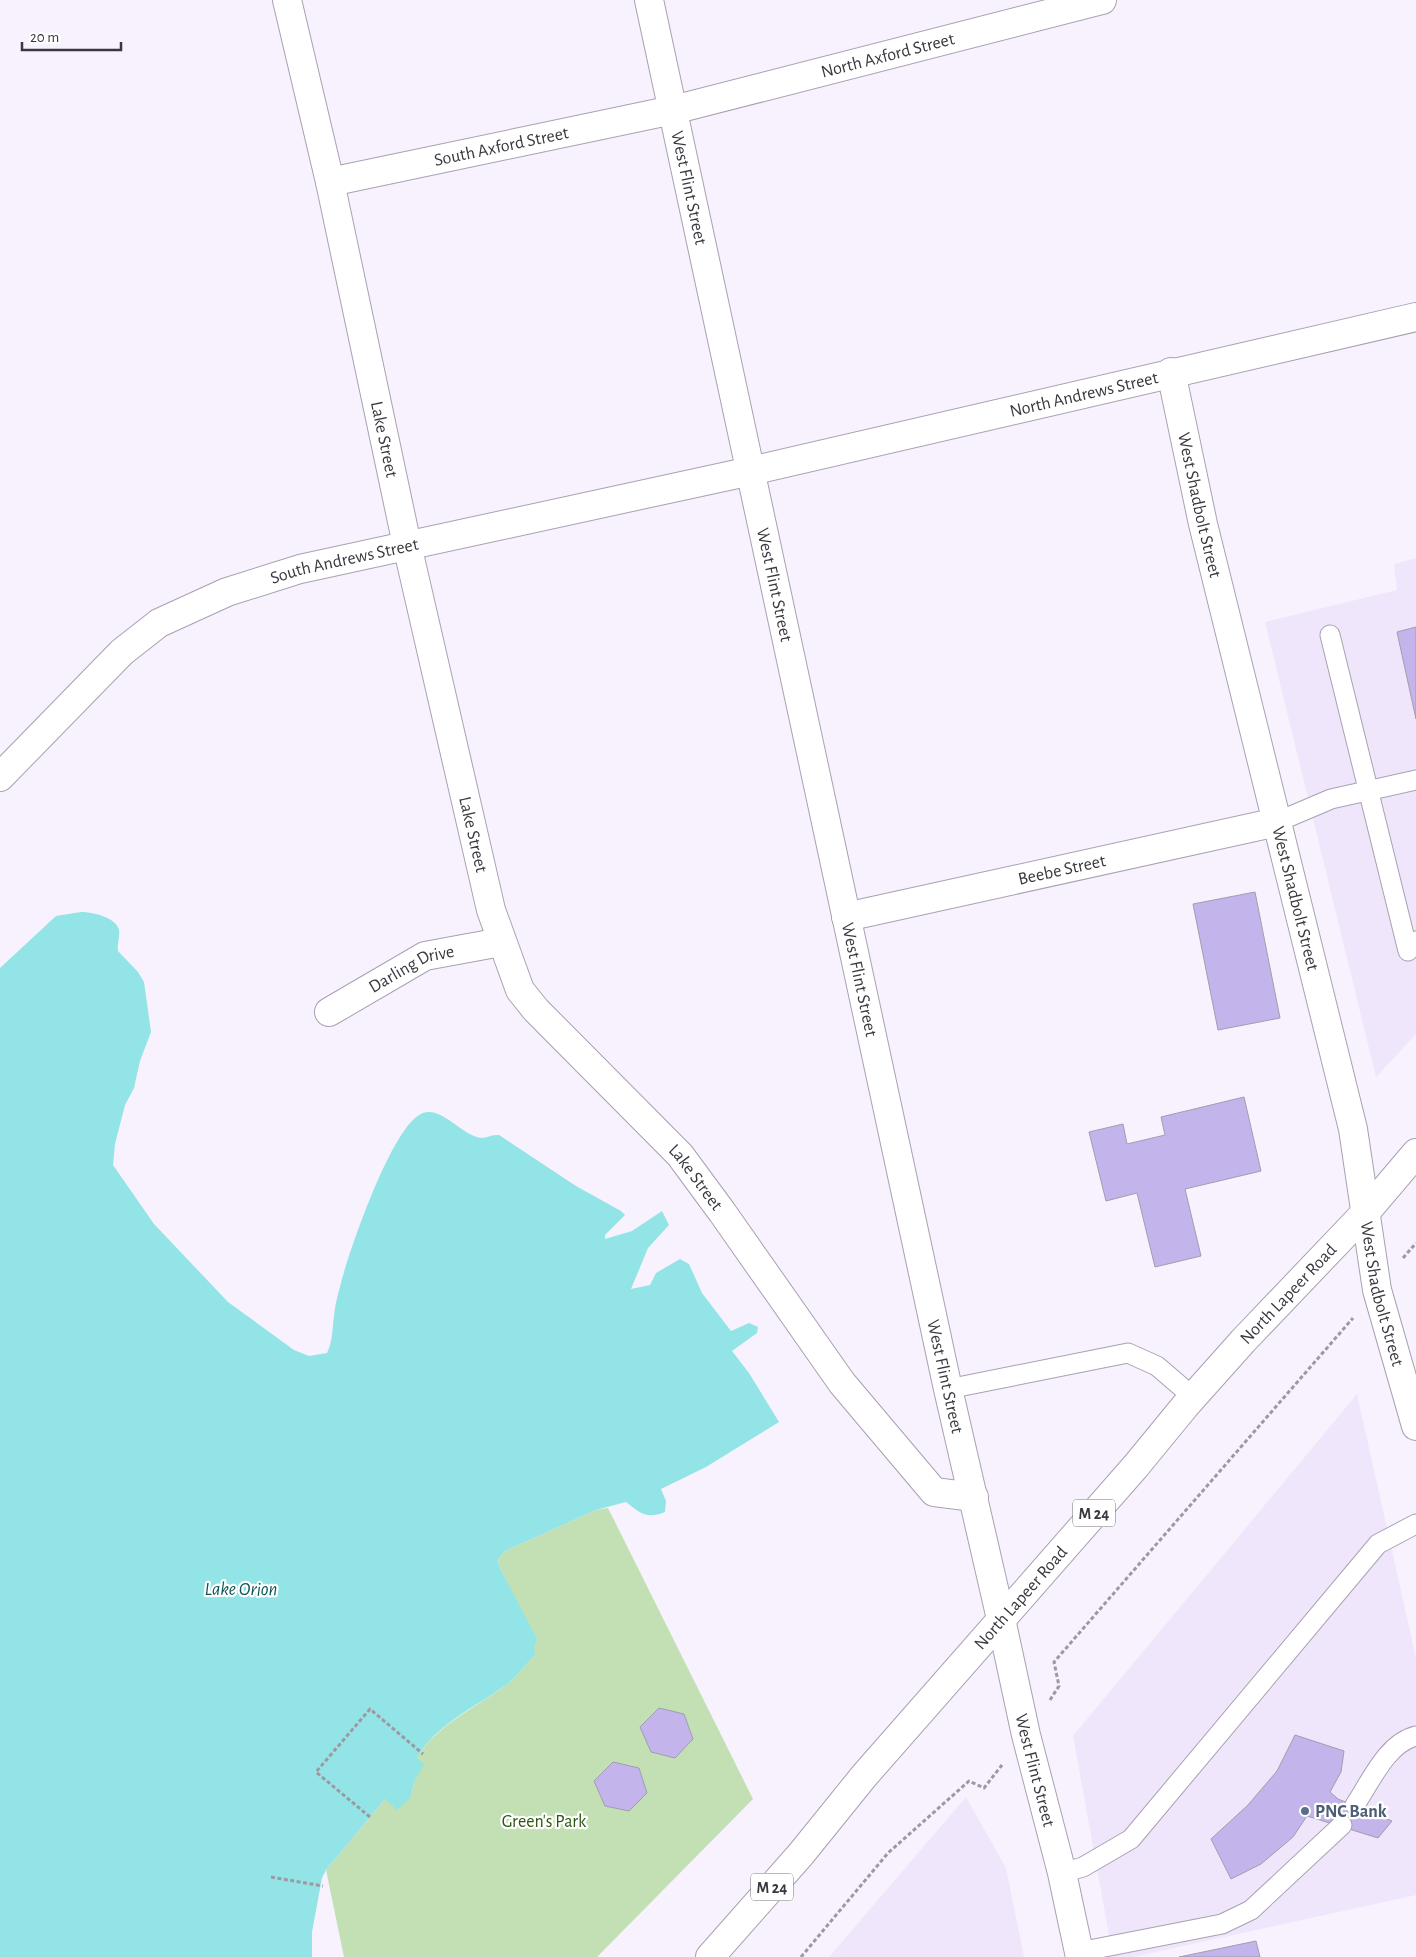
<svg xmlns="http://www.w3.org/2000/svg" width="1416" height="1957" viewBox="0 0 1416 1957" font-family="'Alegreya Sans',sans-serif">
	<style>
		.commercial { fill: #f0e6fb }
		.green { fill: #c2e0b4 }
		.water { fill: #93e4e7 }
		.building { fill: #c4b4ec; stroke: #a19daf }
		.lines { fill: none; stroke-linecap: round; stroke-linejoin: round }
		.lane-casing { stroke: #a9a0b1; stroke-width: 21 }
		.street-casing { stroke: #a9a0b1; stroke-width: 30 }
		.secondary-casing { stroke: #a9a0b1; stroke-width: 30 }
		.primary-casing { stroke: #a9a0b1; stroke-width: 30 }
		.path { stroke: #9d99a2; stroke-width: 3; stroke-dasharray: 4 2.5; stroke-linecap: butt }
		.lane { stroke: #fff; stroke-width: 19 }
		.street { stroke: #fff; stroke-width: 28 }
		.secondary { stroke: #fff; stroke-width: 28 }
		.primary { stroke: #fff; stroke-width: 28 }
		.service-dot { fill: #5c6f8a; stroke: #fff; stroke-width: 2 }
		.labels { text-anchor: middle; stroke-width: 4.5; stroke-linejoin: round; paint-order: stroke }
		.shield { fill: #fff; stroke: #767378; stroke-width: 1 }
		.shield-label { font-size: 16px; font-weight: bold; fill: #3b373e }
		.street-label { font-size: 18px; fill: #3b373e; stroke: #fff }
		.service-label { font-size: 18px; font-weight: bold; fill: #4e5e75; stroke: #fff; text-anchor: start }
		.park-label { font-size: 18px; fill: #2d570f; stroke: #fff }
		.water-label { font-size: 19px; font-style: italic; fill: #0e5658; stroke: #fff }
	</style>
	<rect width="100%" height="100%" fill="#f7f2fd"/>
	<g class="commercial">
		<polygon points="1416,558 1416,1034 1376,1077 1265,622 1397,590 1394,564"/>
		<polygon points="1357,1394 1416,1658 1416,1895 1133,1957 1113,1957 1073,1736"/>
		<polygon points="966,1797 1006,1868 1024,1957 829,1957"/>
	</g>
	<path class="green" d="M608,1508L753,1799L597,1957H344L326,1870L385,1799L411,1797L414,1782L423,1764L417,1758C437,1724 476,1708 506,1685C518,1676 525,1665 535,1655L514,1596L499,1566L498,1559L505,1551L596,1510Z"/>
	<path class="water" d="M81,912C92,912 116,917 119,930C120,937 117,944 118,951L138,972L144,982L151,1032L140,1061L134,1088L125,1105L115,1144L113,1165L154,1224L228,1302L294,1350L309,1356L327,1353C333,1340 332,1331 334,1316C335,1304 339,1291 342,1279C351,1247 393,1123 423,1113C440,1107 458,1130 474,1136C486,1141 488,1134 499,1135L576,1186L621,1211L625,1215L605,1235V1239L632,1231L662,1211L669,1225L648,1248L631,1289L650,1285L656,1273L680,1259L689,1264L702,1293L731,1331L749,1323L758,1327L757,1333L732,1351L749,1373L779,1422L706,1467L661,1489L666,1501L665,1512C647,1519 641,1514 626,1502L596,1510L505,1551L498,1559L499,1566L537,1639L534,1647L535,1655C525,1665 518,1676 506,1685C476,1707 436,1724 417,1758L424,1764L414,1782L411,1797L397,1810L385,1799L326,1870L322,1878L312,1932V1957H0V968L56,916Z"/>
	<g class="building">
		<polygon points="1416,627 1416,719 1397,632"/>
		<polygon points="1255,892 1280,1018 1218,1030 1193,904"/>
		<polygon points="1244,1097 1261,1171 1185,1189 1201,1256 1155,1267 1137,1193 1106,1201 1089,1132 1123,1124 1127,1144 1165,1135 1161,1117"/>
		<polygon points="659,1708 684,1714 693,1739 675,1758 651,1752 640,1727"/>
		<polygon points="1295,1735 1344,1751 1341,1772 1330,1792 1338,1799 1392,1821 1378,1838 1307,1816 1293,1837 1261,1864 1231,1879 1211,1839 1248,1805 1277,1771"/>
		<polygon points="613,1762 639,1768 647,1793 629,1811 605,1806 594,1781"/>
		<polygon points="1256,1941 1260,1957 1179,1957"/>
	</g>
	<g class="lines">
		<g class="lane-casing">
			<g id="lane">
				<polyline points="1330,635 1408,951 1416,941"/>
				<polyline points="1277,822 1331,799 1416,780"/>
				<polyline points="948,1389 1128,1353 1157,1366 1193,1397"/>
				<path d="M1355,1805C1371,1781 1387,1743 1416,1736"/>
				<polyline points="1062,1873 1083,1867 1131,1839 1378,1544 1416,1524"/>
				<polyline points="1079,1952 1222,1924 1251,1910 1342,1825"/>
			</g>
		</g>
		<g class="street-casing">
			<g id="street">
				<path id="s1" d="M287,0L330,182L407,545L491,910L520,990L536,1010L680,1155L722,1212L842,1383L934,1492L974,1497"/>
				<path id="s2" d="M649,0L948,1389L1001,1619"/>
				<path id="s3" d="M330,182L673,110L1102,0"/>
				<path id="s4" d="M1171,372L1203,524L1353,1129L1377,1290L1416,1426"/>
				<path id="s5" d="M0,777L122,652L159,623L227,592L300,569L751,471L1416,317"/>
				<path id="s6" d="M846,917L1277,822"/>
				<path id="s7" d="M329,1012L425,956L501,942"/>
			</g>
		</g>
		<g class="secondary-casing">
			<g id="secondary">
				<path id="s8" d="M1001,1619L1026,1735L1062,1873L1080,1957"/>
			</g>
		</g>
		<g class="primary-casing">
			<g id="primary">
				<path id="s9" d="M710,1957L801,1854L864,1776L1135,1467L1185,1406L1243,1341L1366,1212L1416,1153"/>
			</g>
		</g>
		<g class="path">
			<polyline points="1403,1258 1416,1243"/>
			<polyline points="1050,1700 1059,1686 1054,1662 1353,1318"/>
			<polyline points="370,1817 316,1772 370,1709 423,1754"/>
			<polyline points="271,1877 323,1886"/>
			<polyline points="801,1957 888,1853 969,1781 984,1788 1002,1765"/>
		</g>
		<use href="#lane" class="lane"/>
		<use href="#street" class="street"/>
		<use href="#secondary" class="secondary"/>
		<use href="#primary" class="primary"/>
	</g>
	<circle class="service-dot" cx="1305" cy="1811" r="5"/>
	<g class="labels">
		<g class="shield">
			<rect x="1073" y="1499.5" width="42" height="27" rx="4"/>
			<rect x="751" y="1873.5" width="42" height="27" rx="4"/>
		</g>
		<g class="shield-label">
			<text x="1094" y="1519">M 24</text>
			<text x="772" y="1893">M 24</text>
		</g>
		<g class="street-label">
			<text dy="6" stroke="none"><textPath href="#s3" startOffset="572">North Axford Street</textPath></text>
			<text dy="6" stroke="none"><textPath href="#s3" startOffset="175">South Axford Street</textPath></text>
			<text dy="6" stroke="none"><textPath href="#s2" startOffset="192">West Flint Street</textPath></text>
			<text dy="6" stroke="none"><textPath href="#s5" startOffset="1176">North Andrews Street</textPath></text>
			<text dy="6" stroke="none"><textPath href="#s1" startOffset="450">Lake Street</textPath></text>
			<text dy="6" stroke="none"><textPath href="#s4" startOffset="136">West Shadbolt Street</textPath></text>
			<text dy="6" stroke="none"><textPath href="#s5" startOffset="418">South Andrews Street</textPath></text>
			<text dy="6" stroke="none"><textPath href="#s2" startOffset="598">West Flint Street</textPath></text>
			<text dy="6" stroke="none"><textPath href="#s1" startOffset="855">Lake Street</textPath></text>
			<text dy="6" stroke="none"><textPath href="#s6" startOffset="221">Beebe Street</textPath></text>
			<text dy="6" stroke="none"><textPath href="#s4" startOffset="541">West Shadbolt Street</textPath></text>
			<text dy="6" stroke="none"><textPath href="#s7" startOffset="94">Darling Drive</textPath></text>
			<text dy="6" stroke="none"><textPath href="#s2" startOffset="1002">West Flint Street</textPath></text>
			<text dy="6" stroke="none"><textPath href="#s1" startOffset="1275">Lake Street</textPath></text>
			<text dy="6" stroke="none"><textPath href="#s9" startOffset="880">North Lapeer Road</textPath></text>
			<text dy="6" stroke="none"><textPath href="#s4" startOffset="946">West Shadbolt Street</textPath></text>
			<text dy="6" stroke="none"><textPath href="#s2" startOffset="1408">West Flint Street</textPath></text>
			<text dy="6" stroke="none"><textPath href="#s9" startOffset="475">North Lapeer Road</textPath></text>
			<text dy="6" stroke="none"><textPath href="#s8" startOffset="155">West Flint Street</textPath></text>
		</g>
		<g class="service-label">
			<text x="1315" y="1817">PNC Bank</text>
		</g>
		<g class="park-label">
			<text x="544" y="1827">Green's Park</text>
		</g>
		<g class="water-label">
			<text x="241" y="1595">Lake Orion</text>
		</g>
	</g>
	<path d="M22 42v8h99v-8" fill="none" stroke="#3b373e" stroke-width="2.5"/>
	<text x="30" y="42" font-size="15" fill="#3b373e" stroke="#ffffff" stroke-width="4" paint-order="stroke">20 m</text>
</svg>
